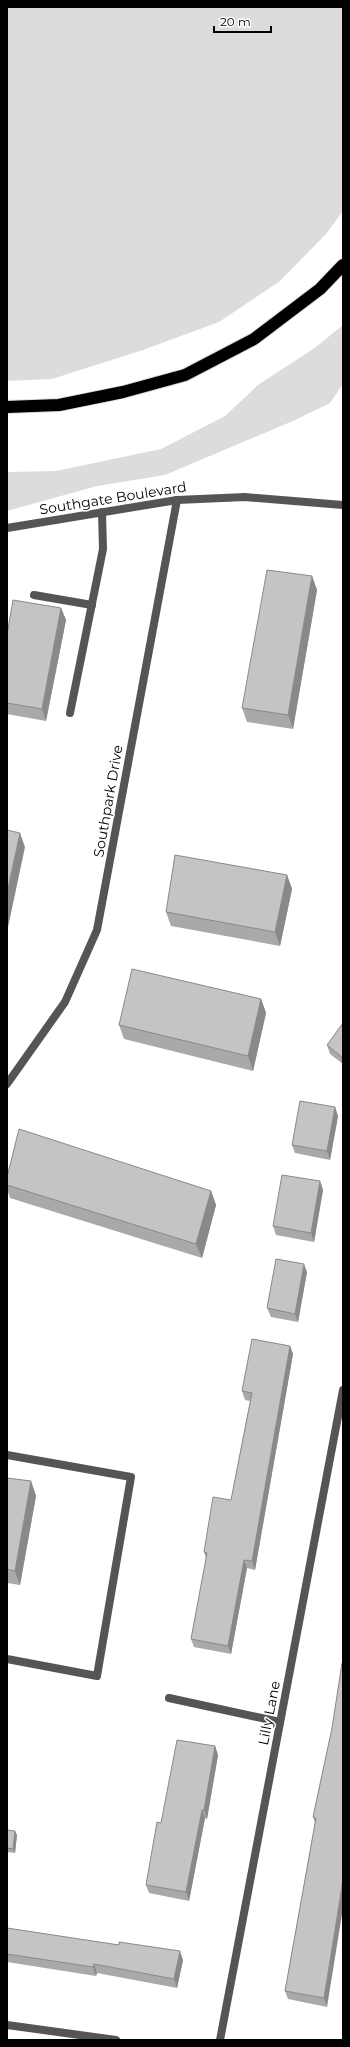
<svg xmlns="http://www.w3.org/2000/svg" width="350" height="2047" viewBox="0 0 350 2047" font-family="Montserrat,sans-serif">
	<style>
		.green { fill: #dcdcdc }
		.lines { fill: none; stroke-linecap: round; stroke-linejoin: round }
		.motorway-casing { stroke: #dbdbdb; stroke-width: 14 }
		.service { stroke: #555; stroke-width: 8 }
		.minor { stroke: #555; stroke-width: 8 }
		.motorway { stroke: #000; stroke-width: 12 }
		.wall { fill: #a9a9a9 }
		.shaded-wall { fill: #898989 }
		.building { fill: #c4c4c4; stroke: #898989 }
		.labels { text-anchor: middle; stroke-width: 3; stroke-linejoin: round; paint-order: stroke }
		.street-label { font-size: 14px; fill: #000; stroke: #fff }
	</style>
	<rect width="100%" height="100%" fill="#fff"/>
	<g class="green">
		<polygon points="7,7 343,7 343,211 326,234 280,281 219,322 143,350 52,379 7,381"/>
		<polygon points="343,325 343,384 330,403 293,421 165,475 97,486 7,511 7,472 56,471 161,449 225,416 258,385 316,347"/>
	</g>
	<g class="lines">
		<g class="motorway-casing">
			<polyline id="motorway" points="7,407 59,405 123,392 185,375 254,339 320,289 343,265"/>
		</g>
		<g class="service">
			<polyline points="34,595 92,605"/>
			<polyline points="70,713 103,549 102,512"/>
			<polyline points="7,1455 131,1477 97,1676 7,1659"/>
		</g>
		<g class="minor">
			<polyline points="7,528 177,500 245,497 343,505"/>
			<polyline points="7,1084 65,1002 97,930 177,500"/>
			<polyline points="169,1698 280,1722"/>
			<polyline points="7,2025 116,2040"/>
			<polyline points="220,2040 343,1390"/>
		</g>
		<use href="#motorway" class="motorway"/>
	</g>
	<g class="wall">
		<polygon points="312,576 317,590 293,729 247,722 242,708"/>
		<polygon points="61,608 66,620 46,721 7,714 7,635"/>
		<polygon points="287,875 292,889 280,946 171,926 166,912"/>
		<polygon points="261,999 266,1013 253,1071 124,1039 119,1025"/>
		<polygon points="343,1023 343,1064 330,1054 327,1045"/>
		<polygon points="335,1107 338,1116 330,1160 295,1153 292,1145"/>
		<polygon points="7,1177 211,1191 216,1205 202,1258 10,1198 7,1189"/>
		<polygon points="320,1181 323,1190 314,1242 276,1235 273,1226"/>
		<polygon points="307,1272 298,1322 271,1317 267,1308"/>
		<polygon points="290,1346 293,1354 255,1570 247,1568 231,1654 194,1647 191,1639 206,1558 204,1552 231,1500 250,1401 245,1400 242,1391"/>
		<polygon points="7,1478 31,1481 36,1496 20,1585 7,1583"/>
		<polygon points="332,1728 327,2007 288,1999 285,1991 315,1823 313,1817"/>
		<polygon points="215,1746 218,1755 207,1819 205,1818 189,1901 149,1893 146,1885 161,1823"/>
		<polygon points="7,1830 17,1835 15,1853 7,1852"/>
		<polygon points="7,1928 183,1960 177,1988 97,1973 96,1976 7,1962"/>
	</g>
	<g class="shaded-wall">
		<polygon points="312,576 317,590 293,729 288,715"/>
		<polygon points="61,608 66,620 46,721 42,709"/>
		<polygon points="20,833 25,847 7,932 7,893"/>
		<polygon points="287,875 292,889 280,946 275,932"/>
		<polygon points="261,999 266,1013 253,1071 248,1056"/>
		<polygon points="335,1107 338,1116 330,1160 327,1151"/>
		<polygon points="320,1181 323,1190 314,1242 311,1233"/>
		<polygon points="211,1191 216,1205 202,1258 196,1244"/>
		<polygon points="304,1264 307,1272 298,1322 295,1314"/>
		<polygon points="290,1346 293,1354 255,1570 252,1561"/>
		<polygon points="31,1481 36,1496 20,1585 15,1571"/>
		<polygon points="244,1560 247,1568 231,1654 228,1646"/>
		<polygon points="215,1746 218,1755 207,1819 204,1810"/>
		<polygon points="202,1810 205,1818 189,1901 186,1892"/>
		<polygon points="15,1831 17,1835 15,1853 13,1849"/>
		<polygon points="343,1880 343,1908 327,2007 324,1998"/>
		<polygon points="180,1951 183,1960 177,1988 174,1979"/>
		<polygon points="94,1964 97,1973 96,1976 93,1967"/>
	</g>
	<g class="building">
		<polygon points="267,570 312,576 288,715 242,708"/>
		<polygon points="13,600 61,608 42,709 7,703 7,635"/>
		<polygon points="7,830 20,833 7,893"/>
		<polygon points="175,855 287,875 275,932 166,912"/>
		<polygon points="132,969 261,999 248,1056 119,1025"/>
		<polygon points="343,1023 343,1058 327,1045"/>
		<polygon points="300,1101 335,1107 327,1151 292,1145"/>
		<polygon points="19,1129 211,1191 196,1244 7,1185 7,1177"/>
		<polygon points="282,1175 320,1181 311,1233 273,1226"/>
		<polygon points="276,1259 304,1264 295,1314 267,1308"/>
		<polygon points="252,1339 290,1346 252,1561 244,1560 228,1646 191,1639 207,1553 204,1552 213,1497 231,1500 252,1393 242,1391"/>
		<polygon points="7,1478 31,1481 15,1571 7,1569"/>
		<polygon points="342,1663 343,1663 343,1880 324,1998 285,1991 316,1818 313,1817 332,1728"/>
		<polygon points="177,1740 215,1746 204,1810 202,1810 186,1892 146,1885 157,1822 161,1823"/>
		<polygon points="7,1830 15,1831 13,1849 7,1848"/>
		<polygon points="7,1928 119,1945 119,1942 180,1951 174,1979 94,1964 93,1967 7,1954"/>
	</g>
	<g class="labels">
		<g class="street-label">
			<text transform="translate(113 498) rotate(-9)" y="5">Southgate Boulevard</text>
			<text transform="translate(108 801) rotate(-80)" y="5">Southpark Drive</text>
			<text transform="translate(269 1713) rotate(-79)" y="5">Lilly Lane</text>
		</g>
	</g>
	<rect width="350" height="2047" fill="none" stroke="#000000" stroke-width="16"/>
	<path d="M214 26v6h57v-6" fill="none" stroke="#000000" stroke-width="2"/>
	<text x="220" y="26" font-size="12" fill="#000000" stroke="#ffffff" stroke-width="3" paint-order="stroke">20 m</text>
</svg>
